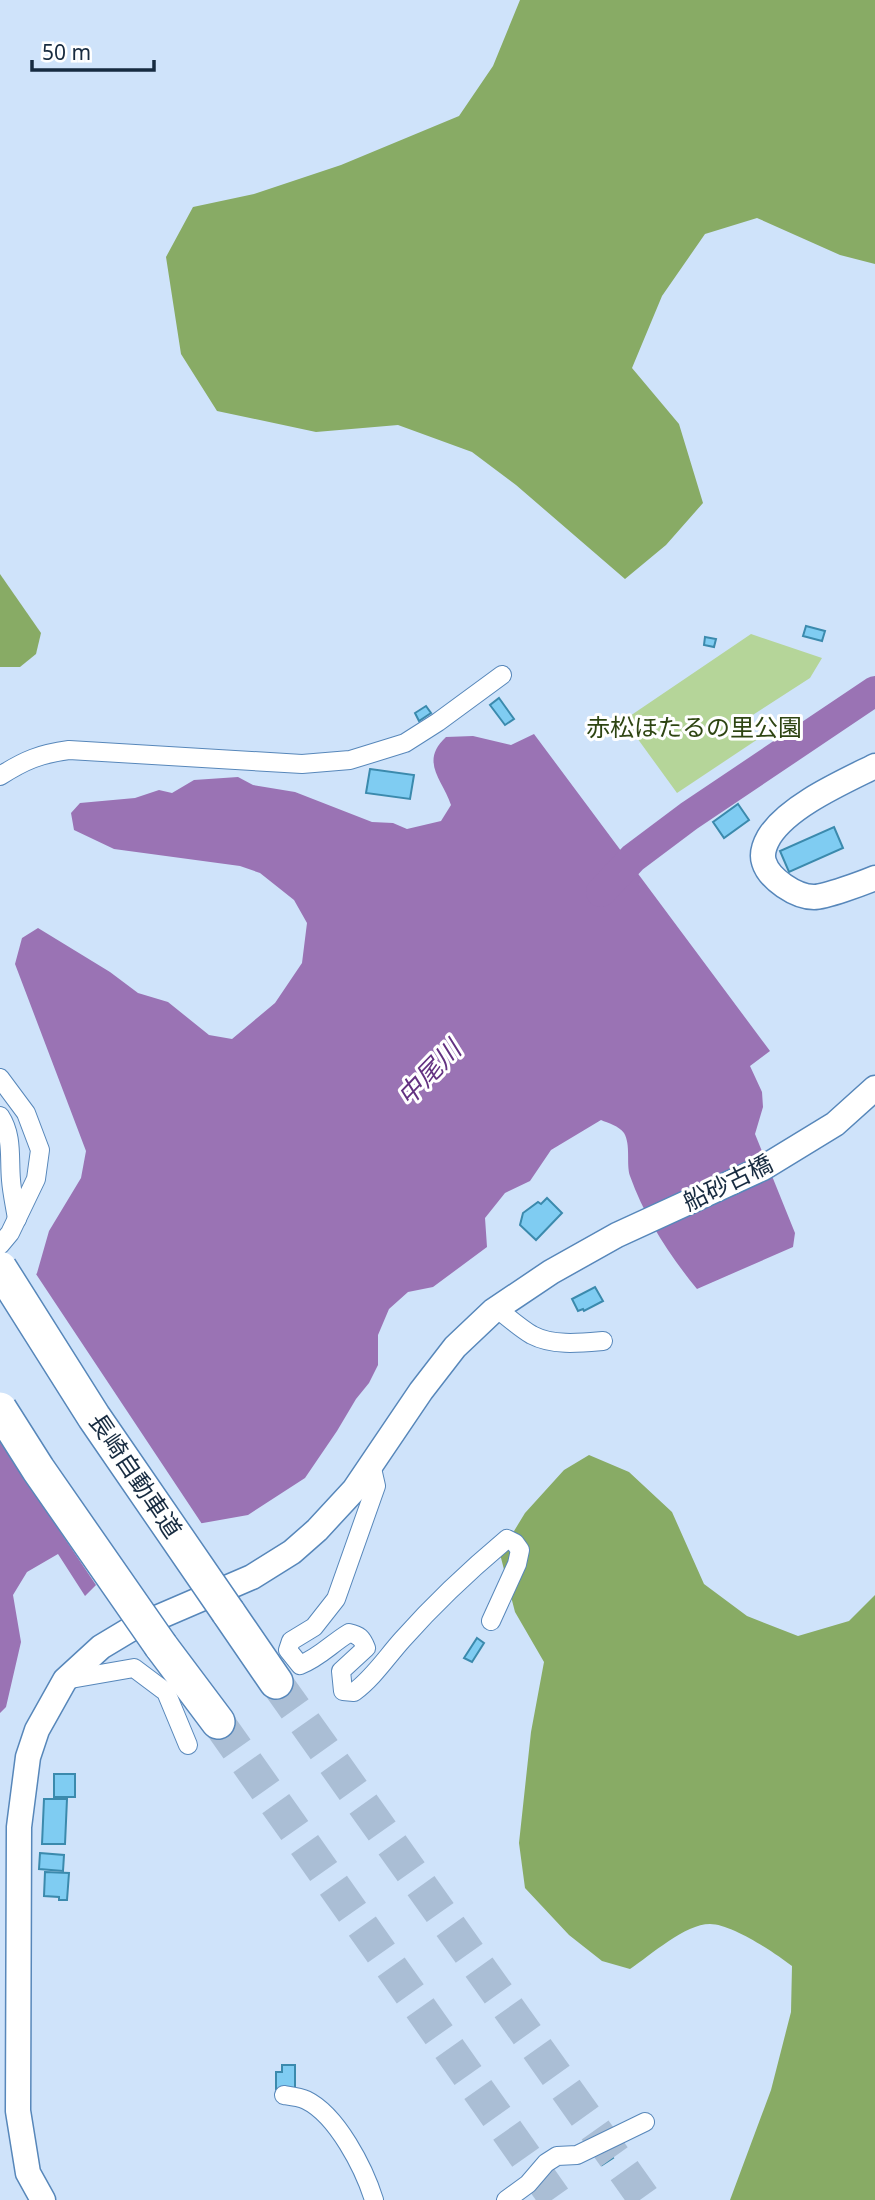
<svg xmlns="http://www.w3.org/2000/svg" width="875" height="2200" viewBox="0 0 875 2200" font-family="'Noto Sans','Noto Sans JP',sans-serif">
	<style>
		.green { fill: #b5d599 }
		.forest { fill: #88ab65 }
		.water { fill: #9a73b4 }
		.pier { fill: #cfe3fa }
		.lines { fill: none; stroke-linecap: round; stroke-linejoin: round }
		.river { stroke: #9a73b4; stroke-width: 30 }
		.building { fill: #7fccf2; stroke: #3b8aad; stroke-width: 2 }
		.highway-tunnel { stroke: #aabed5; stroke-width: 33; stroke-dasharray: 33 17; stroke-linecap: butt }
		.street-casing { stroke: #5787ba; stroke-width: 20 }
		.secondary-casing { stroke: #5787ba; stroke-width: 27 }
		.highway-casing { stroke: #5787ba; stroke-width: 36 }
		.street { stroke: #fff; stroke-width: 18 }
		.secondary { stroke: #fff; stroke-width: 24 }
		.highway { stroke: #fff; stroke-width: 33 }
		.highway-bridge-casing { stroke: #5787ba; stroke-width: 36; stroke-linecap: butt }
		.highway-bridge { stroke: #fff; stroke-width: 33 }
		.labels { text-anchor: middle; stroke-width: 6; stroke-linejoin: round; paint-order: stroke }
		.park-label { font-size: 24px; fill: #2e4512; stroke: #fff }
		.street-label { font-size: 24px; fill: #172b40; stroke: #fff }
		.water-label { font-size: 26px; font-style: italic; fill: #633181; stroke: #fff }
	</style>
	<rect width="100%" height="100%" fill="#cfe3fa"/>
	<polygon class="green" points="751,634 822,658 810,678 745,720 758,739 677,793 624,720"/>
	<g class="forest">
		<polygon points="520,0 875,0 875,264 840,255 757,218 705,234 662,296 632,368 679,424 703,503 666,545 625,579 516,485 472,452 398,425 316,432 217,411 181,354 166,257 193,207 254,194 341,165 459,116 493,66"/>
		<polygon points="0,574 41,633 36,654 20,667 0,667"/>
		<path d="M589,1455L629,1472L672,1512L704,1584L747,1616L798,1636L849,1621L875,1595V2200H730L771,2090L791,2012L792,1966C775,1953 732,1924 710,1924C685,1924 651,1955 630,1969L602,1961L569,1935L525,1888L519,1843L531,1732L544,1662L515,1612L500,1554L525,1513L564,1470Z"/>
	</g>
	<path class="water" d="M534,734L770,1051L750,1066L762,1092L763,1107L755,1134L795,1233L793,1247L697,1289C670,1256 645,1218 630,1176C626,1164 631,1145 624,1133C619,1126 608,1123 601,1120L551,1150L530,1181L505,1193L485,1218L487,1247L433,1287L408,1292L389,1309L378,1335V1365L369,1383L356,1399L337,1431L305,1478L248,1515L186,1526L146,1546L99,1582L85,1596L58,1554L27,1572L13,1595L21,1642L6,1707L0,1713V1320L12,1313L37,1273L49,1231L81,1178L86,1151L15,964L22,938L38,928L110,972L138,993L168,1002L209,1035L232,1039L275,1003L302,963L307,923L294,900L260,873L240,866L114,849L74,830L71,813L80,803L135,798L159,790L172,793L194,780L238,777L253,785L295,792L372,822L393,823L407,829L441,821L451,805C443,780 419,762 446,737L473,736L511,745Z"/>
	<polygon class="pier" points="34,1271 204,1527 187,1530 148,1549 98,1588 0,1442 0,1316 10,1311"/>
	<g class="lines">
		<polyline class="river" points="601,892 633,858 689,816 875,691"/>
	</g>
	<g class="building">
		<polygon points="806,626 825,631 822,641 803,636"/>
		<polygon points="705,637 716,639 714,647 704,645"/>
		<polygon points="499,698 514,719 505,725 490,705"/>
		<polygon points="426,706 431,713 419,721 415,713"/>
		<polygon points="370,769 414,775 410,799 366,793"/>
		<polygon points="738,804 749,820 724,838 713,822"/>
		<polygon points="834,827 843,848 789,872 780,851"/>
		<polygon points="547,1198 562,1213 536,1240 520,1225 523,1213 538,1202 541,1204"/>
		<polygon points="595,1287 603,1301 584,1311 583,1309 578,1311 572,1299"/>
		<polygon points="477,1638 484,1643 472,1662 464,1658"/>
		<rect x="54" y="1774" width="21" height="23"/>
		<polygon points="44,1799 67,1799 65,1844 42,1844"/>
		<polygon points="40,1853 64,1855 63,1871 39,1869"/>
		<polygon points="45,1872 69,1873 67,1900 59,1900 59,1897 44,1896"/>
		<polygon points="282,2065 295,2065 295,2089 276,2089 276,2072 282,2072"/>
		<polygon points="606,2146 613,2158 602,2165 595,2153"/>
	</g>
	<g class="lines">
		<g class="highway-tunnel">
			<polyline points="276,1682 645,2200"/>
			<polyline points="218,1722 556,2200"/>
		</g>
		<g class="street-casing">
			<g id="street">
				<path d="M0,776C25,760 40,754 69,750L302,764L350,760L405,743L438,722L502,675"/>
				<polyline points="0,1078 26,1113 40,1150 36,1179 10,1233 0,1245"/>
				<path d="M0,1116C13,1136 9,1157 11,1180C12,1193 15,1206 17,1219"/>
				<path d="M496,1308C508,1317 520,1328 532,1335C553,1346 580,1343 603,1341"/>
				<path d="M371,1464L376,1486L336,1599L314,1627L291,1641L288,1650L300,1665C319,1658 332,1643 349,1633C359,1635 362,1638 366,1648L341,1671L343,1691L354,1692C373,1678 386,1658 402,1640C434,1604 470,1570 507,1539L515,1543L520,1550L517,1564L491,1621"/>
				<polyline points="65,1680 134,1668 166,1692 188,1745"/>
				<path d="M284,2095C291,2096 300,2097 306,2100C337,2115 364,2168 374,2200"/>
				<polyline points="506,2200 528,2184 546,2163 557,2156 577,2155 645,2122"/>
			</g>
		</g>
		<g class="secondary-casing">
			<g id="secondary">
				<path d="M875,766C843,782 788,806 769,837C765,844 761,853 764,862C769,879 796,897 814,897C825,897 863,883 875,878"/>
				<polyline points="43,2200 28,2173 18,2111 19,1827 28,1757 37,1730 65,1680 101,1647 131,1629 252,1577 292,1552 317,1530 354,1490 421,1391 455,1347 493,1311 551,1272 617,1235 763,1168 835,1124 875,1088"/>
			</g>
		</g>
		<g class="highway-casing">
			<g id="highway">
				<polyline points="228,1612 276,1682"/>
				<polyline points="161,1646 218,1722"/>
			</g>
		</g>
		<use href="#street" class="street"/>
		<use href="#secondary" class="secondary"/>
		<use href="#highway" class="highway"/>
		<g class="highway-bridge-casing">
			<g id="highway-bridge">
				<polyline points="0,1268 94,1417 228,1612"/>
				<polyline points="0,1409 38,1469 161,1646"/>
			</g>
		</g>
		<use href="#highway-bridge" class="highway-bridge"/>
	</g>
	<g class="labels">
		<g class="park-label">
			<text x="694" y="736">赤松ほたるの里公園</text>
		</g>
		<g class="street-label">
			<text transform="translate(728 1183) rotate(-26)" y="8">船砂古橋</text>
			<text transform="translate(135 1476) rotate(56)" y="8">長崎自動車道</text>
		</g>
		<g class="water-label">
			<text transform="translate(429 1073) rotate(-46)" y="9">中尾川</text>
		</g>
	</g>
	<path d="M32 60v10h122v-10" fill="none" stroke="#172b40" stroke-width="3.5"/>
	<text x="42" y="60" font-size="21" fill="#172b40" stroke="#ffffff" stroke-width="5" paint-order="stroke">50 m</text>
</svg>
